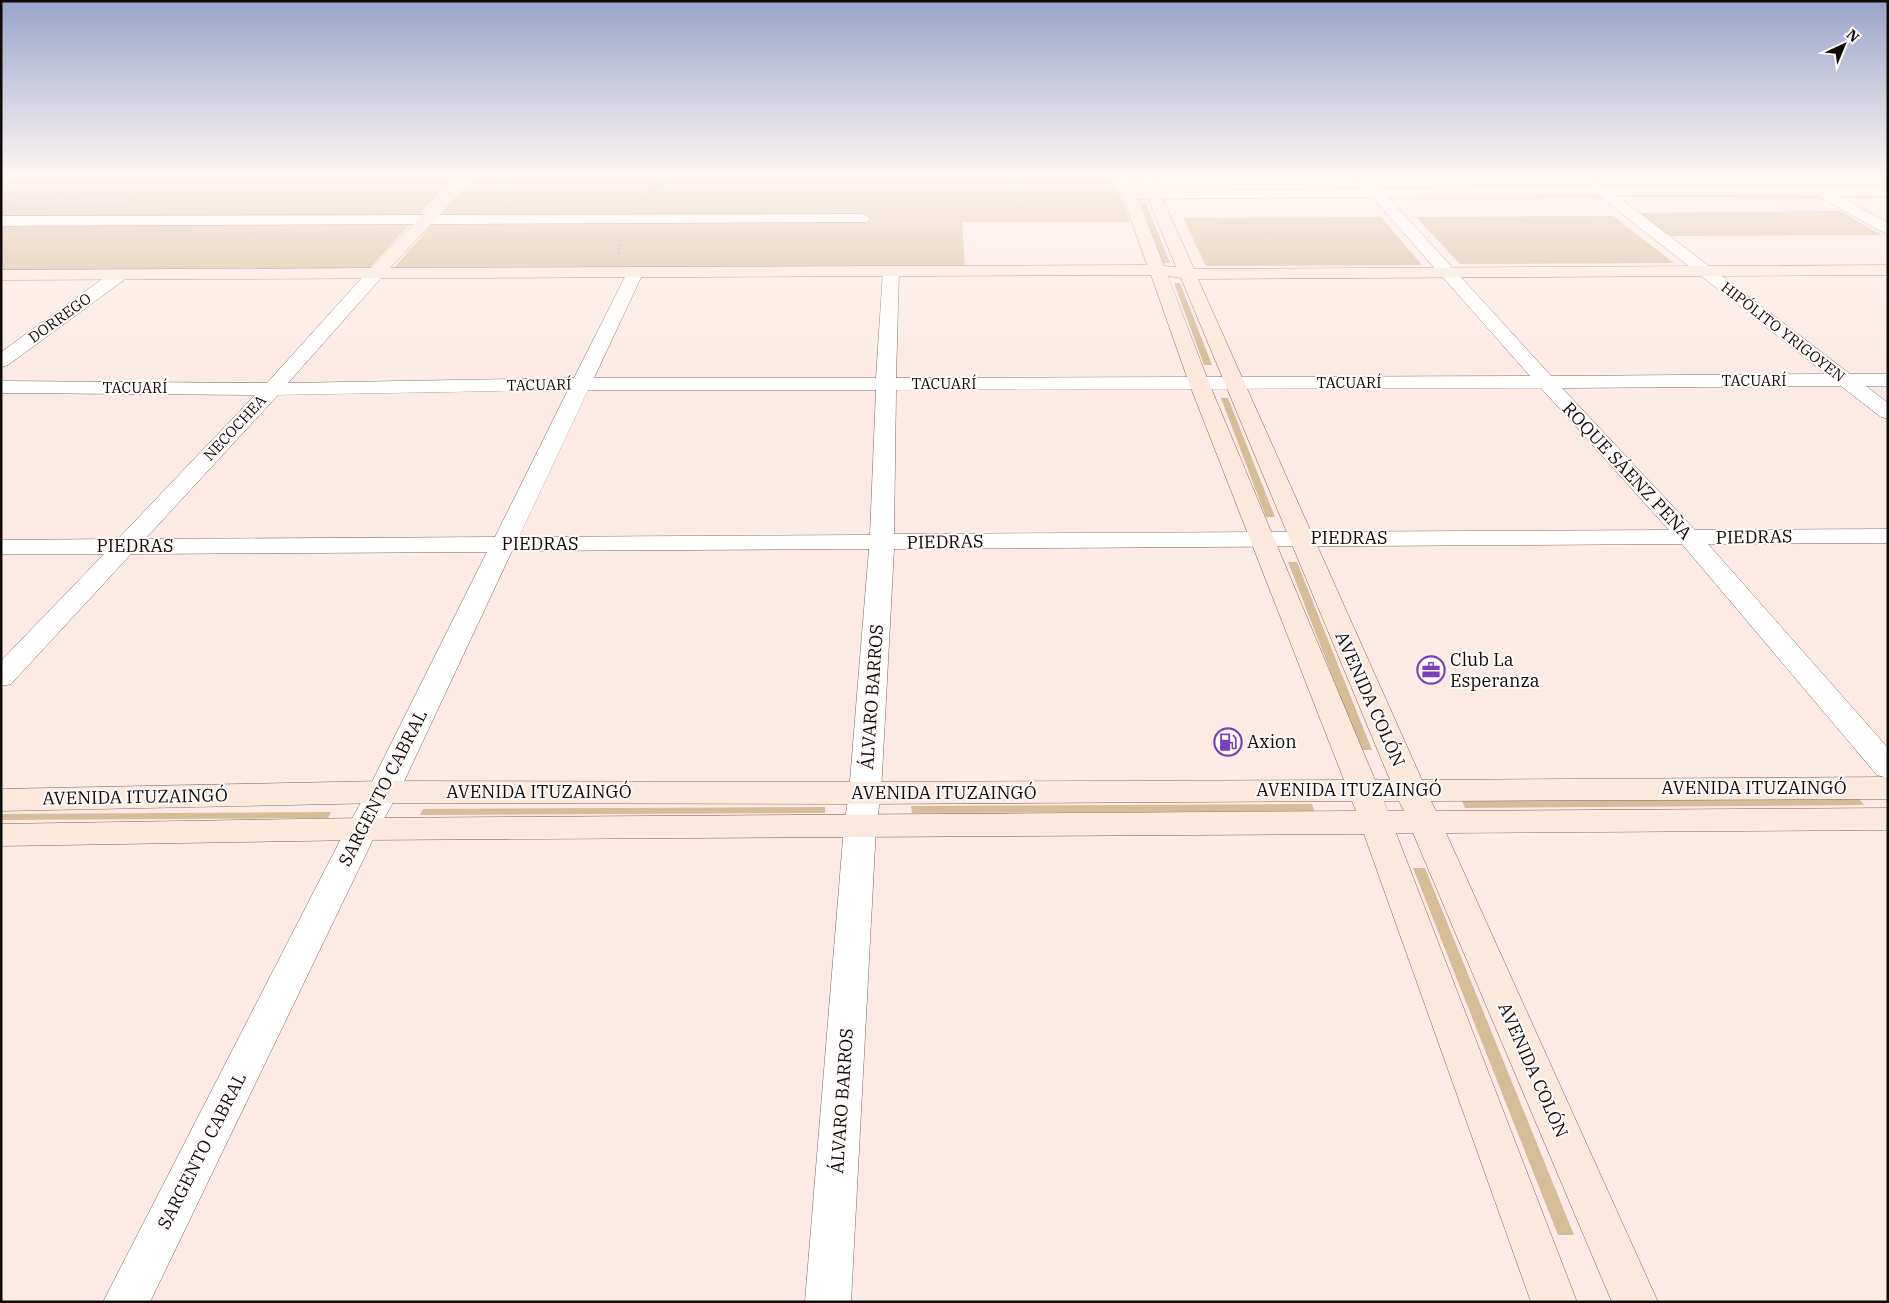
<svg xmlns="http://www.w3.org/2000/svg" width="1889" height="1303" viewBox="0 0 1889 1303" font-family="'IBM Plex Serif',serif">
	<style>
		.green { fill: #d7bc99 }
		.building { fill: #d4c1c1; stroke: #b3a0a0 }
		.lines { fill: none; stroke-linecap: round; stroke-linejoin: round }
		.street-casing { stroke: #7a6a66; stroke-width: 1 }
		.secondary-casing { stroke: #7a6a66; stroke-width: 1 }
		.path { stroke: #aea09c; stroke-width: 2; stroke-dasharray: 2 2; stroke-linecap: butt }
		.street { fill: #fff; fill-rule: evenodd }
		.secondary { fill: #fce9db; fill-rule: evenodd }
		.labels { text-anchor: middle; stroke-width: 4; stroke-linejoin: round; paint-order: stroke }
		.far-street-label { font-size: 15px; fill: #100a09; stroke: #fffbfa }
		.street-label { font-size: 18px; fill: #100a09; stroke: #fffbfa }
		.poi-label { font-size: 18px; fill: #100a09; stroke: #fffbfa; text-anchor: start }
	</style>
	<rect width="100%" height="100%" fill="#fdeae5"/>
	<g class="green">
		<polygon points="1,177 454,177 368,270 1,271"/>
		<polygon points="474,177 1113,177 1130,222 962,222 965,268 392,270"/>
		<polygon points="1141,203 1146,203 1170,263 1163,263"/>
		<polygon points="1840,211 1882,235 1671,236 1638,213"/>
		<polygon points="1613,216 1674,263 1460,264 1416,217"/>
		<polygon points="1381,217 1422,265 1206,266 1183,218"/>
		<polygon points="1174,283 1180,283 1212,365 1204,365"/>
		<polygon points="1221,398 1228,398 1275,517 1266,517"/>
		<polygon points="1288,562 1297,562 1372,750 1361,750"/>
		<polygon points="1859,799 1864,805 1465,808 1462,801"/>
		<polygon points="1312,804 1314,811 912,813 911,806"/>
		<polygon points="825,807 825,813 420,815 423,809"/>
		<polygon points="331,812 328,818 1,820 1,814"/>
		<polygon points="1413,868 1425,868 1574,1235 1558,1235"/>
	</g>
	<polygon class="building" points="135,197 122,206 6,206 21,198"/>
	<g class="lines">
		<g class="street-casing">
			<g id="street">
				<path d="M1355,177H1370L1380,189L1589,187L1596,183L1605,187L1888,188V196H1839L1888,223V235L1818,196L1616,195L1850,374H1888V386H1866L1888,403V419L1881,417L1841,386L1562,388L1695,530L1888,529V543L1708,544L1888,748V778L1877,775L1682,544L894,549L881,793L876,827L851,1302H805L844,827L849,793L869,549L512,551L399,792L378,829L150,1302H103L346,829L367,792L487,552L131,554L11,684L1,686V661L104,554H1V540L118,539L255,395L1,393V381L267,383L369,270H381L383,274L381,278L288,383L574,378L627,273L629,269H641L643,273L594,378H876L883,271L885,267H897L899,271L896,378L1530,376L1372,197L1129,199L1124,198L1122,195L1124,192L1129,191L1365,189ZM1598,195L1826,374L1551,376L1388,197ZM1541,388L1669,530L894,534L896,390ZM568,390L495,537L145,539L278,395ZM588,390H876L870,535L519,537Z"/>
				<polygon points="862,214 867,216 870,219 867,222 1,226 1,216"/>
				<polygon points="118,271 124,272 126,276 124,280 8,365 1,367 1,352 112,272"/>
			</g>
		</g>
		<g class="secondary-casing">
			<path id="secondary" d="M460,177H475L390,268L1147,265L1116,177H1130L1164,266L1176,267L1139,177H1153L1194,269L1888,265V275L1198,279L1422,780L1888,777V799L1431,801L1436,811L1888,808V830L1446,833L1658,1302H1612L1413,833H1396L1577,1302H1531L1364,834L362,840L1,846V824L362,818L1356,811L1352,801L865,804L383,803L1,811V789L383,781L865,782L1344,780L1189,383L1151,275L1,280V270L371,268ZM1168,276L1181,278L1390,780H1375L1209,383ZM1384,801H1399L1404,811H1388Z"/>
		</g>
		<g class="path">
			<polyline points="644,200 671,177"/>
			<polyline points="618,254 621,237"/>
		</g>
		<use href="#street" class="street"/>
		<use href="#secondary" class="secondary"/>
	</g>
	<linearGradient id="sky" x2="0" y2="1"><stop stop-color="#9aa4ca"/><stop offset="0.49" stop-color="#fef6f3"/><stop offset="1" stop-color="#fef6f3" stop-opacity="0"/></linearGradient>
	<rect width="1889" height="360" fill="url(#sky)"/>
	<defs>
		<g id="office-ring" transform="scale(1.4375)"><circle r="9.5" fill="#fffbfa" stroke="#7742b9" stroke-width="1.5"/><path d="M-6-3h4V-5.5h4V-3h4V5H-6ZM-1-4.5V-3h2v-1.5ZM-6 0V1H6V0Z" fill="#7742b9"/></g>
		<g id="fuel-ring" transform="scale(1.4375)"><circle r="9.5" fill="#fffbfa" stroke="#7742b9" stroke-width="1.5"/><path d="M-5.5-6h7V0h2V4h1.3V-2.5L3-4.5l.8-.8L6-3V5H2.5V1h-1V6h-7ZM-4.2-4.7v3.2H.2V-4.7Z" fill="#7742b9"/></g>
	</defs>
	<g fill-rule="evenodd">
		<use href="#office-ring" x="1431" y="670"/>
		<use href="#fuel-ring" x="1228" y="742"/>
	</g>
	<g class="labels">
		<g class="far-street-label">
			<text transform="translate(60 318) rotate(-36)" y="5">DORREGO</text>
			<text transform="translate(1783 332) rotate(38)" y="5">HIPÓLITO YRIGOYEN</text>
			<text x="1754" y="386">TACUARÍ</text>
			<text x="1349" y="388">TACUARÍ</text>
			<text x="944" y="389">TACUARÍ</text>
			<text transform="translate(539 385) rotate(-1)" y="5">TACUARÍ</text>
			<text x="135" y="393">TACUARÍ</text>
			<text transform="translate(235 428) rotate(-47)" y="5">NECOCHEA</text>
		</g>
		<g class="street-label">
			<text transform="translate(1627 471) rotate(47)" y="6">ROQUE SÁENZ PEÑA</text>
			<text transform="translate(1754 537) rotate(-1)" y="6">PIEDRAS</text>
			<text x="1349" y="544">PIEDRAS</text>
			<text transform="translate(945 542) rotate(-1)" y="6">PIEDRAS</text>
			<text x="540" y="550">PIEDRAS</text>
			<text x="135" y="552">PIEDRAS</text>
			<text transform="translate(872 697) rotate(-86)" y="6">ÁLVARO BARROS</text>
			<text transform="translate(1370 699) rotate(66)" y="6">AVENIDA COLÓN</text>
			<text transform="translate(383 788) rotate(-63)" y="6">SARGENTO CABRAL</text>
			<text x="1754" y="794">AVENIDA ITUZAINGÓ</text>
			<text x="1349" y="796">AVENIDA ITUZAINGÓ</text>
			<text x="539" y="798">AVENIDA ITUZAINGÓ</text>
			<text x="944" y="799">AVENIDA ITUZAINGÓ</text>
			<text transform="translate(135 797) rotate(-1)" y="6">AVENIDA ITUZAINGÓ</text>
			<text transform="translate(1533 1070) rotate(66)" y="6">AVENIDA COLÓN</text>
			<text transform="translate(842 1101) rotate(-86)" y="6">ÁLVARO BARROS</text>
			<text transform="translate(202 1151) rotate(-63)" y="6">SARGENTO CABRAL</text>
		</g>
		<g class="poi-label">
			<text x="1450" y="666">Club La<tspan x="1450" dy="21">Esperanza</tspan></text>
			<text x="1247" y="748">Axion</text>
		</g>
	</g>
	<rect width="1889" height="1303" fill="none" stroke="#100a09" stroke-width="5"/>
	<g transform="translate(1844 45) rotate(44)" stroke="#fffbfa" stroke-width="4" paint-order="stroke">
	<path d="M0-4L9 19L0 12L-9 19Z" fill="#100a09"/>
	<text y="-8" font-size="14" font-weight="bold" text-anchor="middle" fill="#100a09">N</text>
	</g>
</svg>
